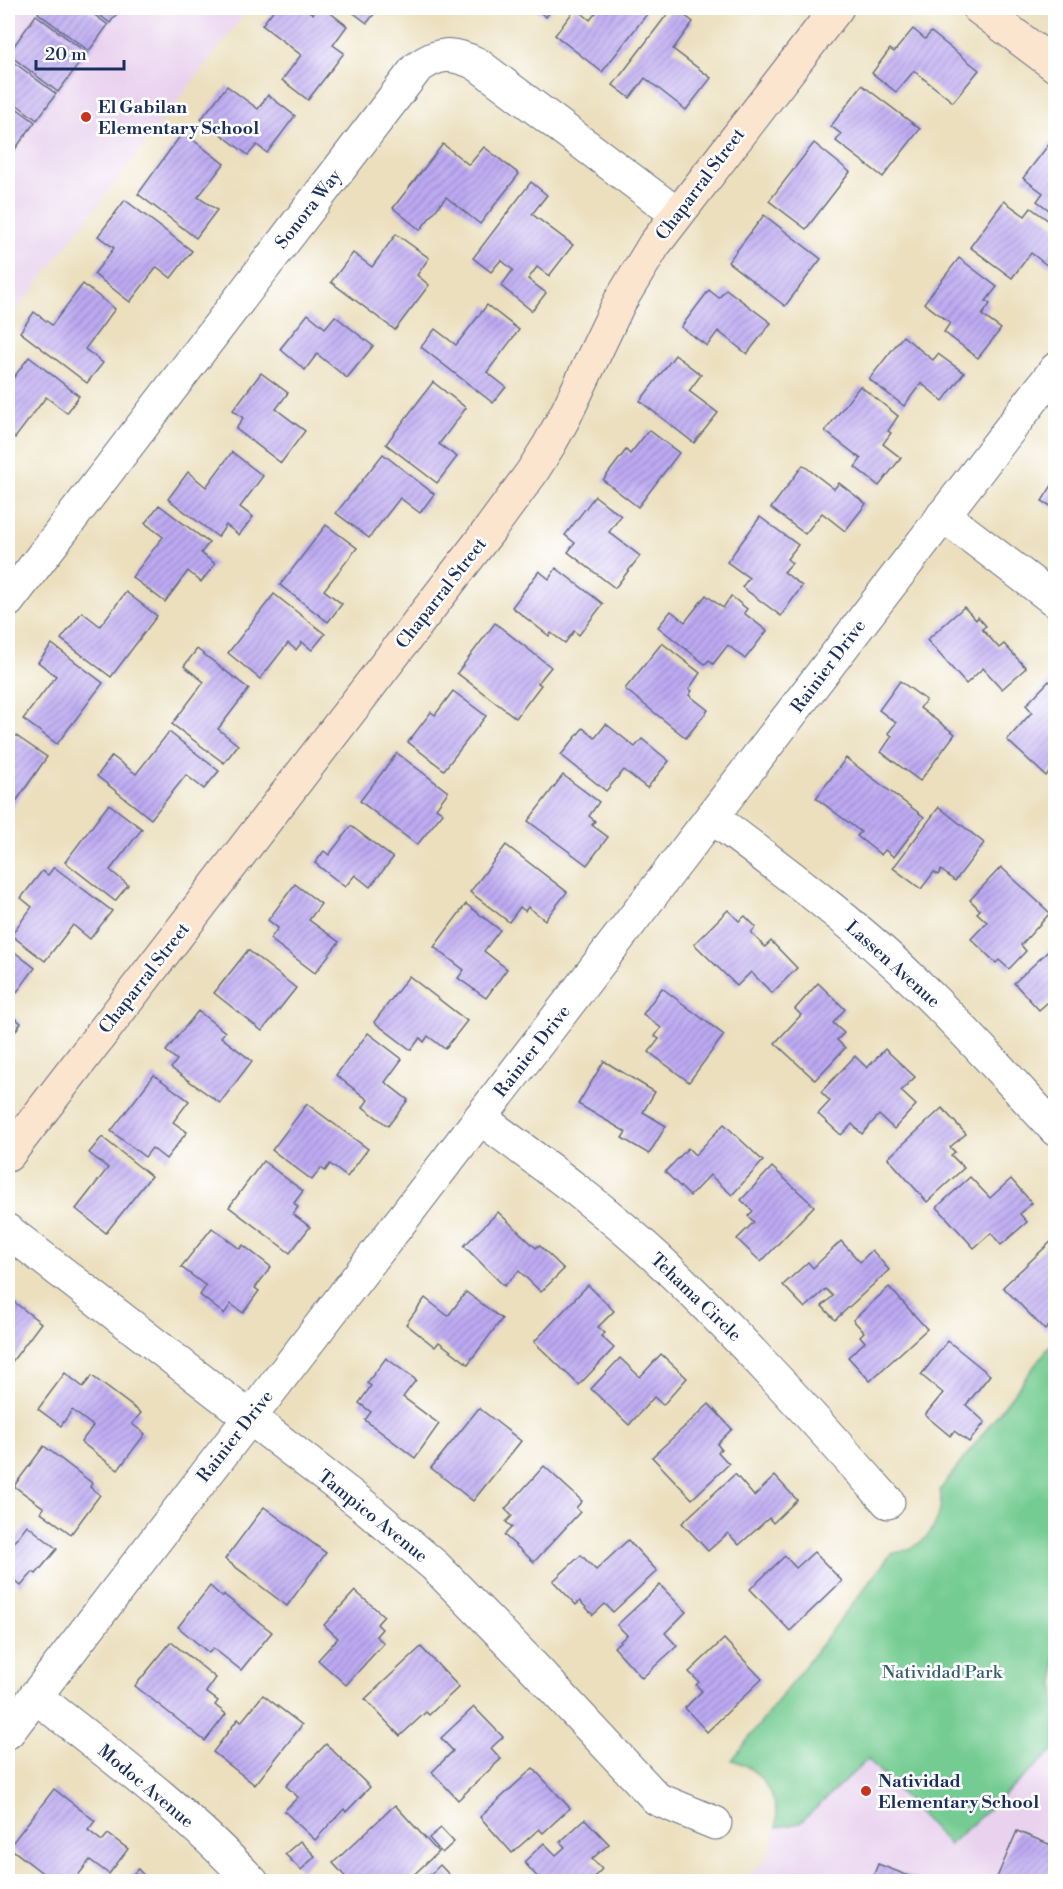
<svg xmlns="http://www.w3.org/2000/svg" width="1063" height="1889" viewBox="0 0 1063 1889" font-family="'Libre Bodoni',serif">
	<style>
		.built { fill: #e9d2ee }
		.green { fill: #74cc92; stroke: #487e78; stroke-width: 1.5 }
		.building { fill: url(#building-hatch) }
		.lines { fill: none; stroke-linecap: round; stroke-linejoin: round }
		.street-casing { stroke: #646d7f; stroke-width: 35 }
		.secondary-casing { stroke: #646d7f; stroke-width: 35 }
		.street { stroke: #fff; stroke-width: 33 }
		.secondary { stroke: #fbe5cf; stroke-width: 33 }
		.poi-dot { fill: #c8321e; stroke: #fff; stroke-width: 2 }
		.labels { text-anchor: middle; stroke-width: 5; stroke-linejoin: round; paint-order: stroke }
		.poi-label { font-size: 18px; font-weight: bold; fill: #1b2f5e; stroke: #fff; text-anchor: start }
		.street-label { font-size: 18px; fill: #1b2f5e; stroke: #fff }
		.park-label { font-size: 18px; fill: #365e6e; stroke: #fff }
	</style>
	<defs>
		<pattern id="building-hatch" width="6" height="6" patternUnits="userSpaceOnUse" patternTransform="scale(1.5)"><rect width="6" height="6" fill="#bdaaf2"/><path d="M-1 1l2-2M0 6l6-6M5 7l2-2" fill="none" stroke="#998bc7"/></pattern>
	</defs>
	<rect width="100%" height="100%" fill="#fff"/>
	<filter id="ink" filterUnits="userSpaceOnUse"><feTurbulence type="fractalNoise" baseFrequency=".0167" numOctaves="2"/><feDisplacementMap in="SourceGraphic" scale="12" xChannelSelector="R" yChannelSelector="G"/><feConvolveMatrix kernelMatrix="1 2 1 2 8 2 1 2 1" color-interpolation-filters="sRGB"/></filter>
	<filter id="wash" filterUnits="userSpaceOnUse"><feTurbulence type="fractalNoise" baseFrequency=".008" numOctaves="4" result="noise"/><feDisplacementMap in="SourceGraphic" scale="24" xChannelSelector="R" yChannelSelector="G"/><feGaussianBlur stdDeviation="1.35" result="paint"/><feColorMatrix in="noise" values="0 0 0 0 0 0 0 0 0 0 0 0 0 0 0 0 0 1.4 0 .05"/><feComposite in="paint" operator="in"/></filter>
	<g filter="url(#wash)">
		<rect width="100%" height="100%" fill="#ebdfbd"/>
		<g class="built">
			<polygon points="8,8 249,8 8,322"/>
			<polygon points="1055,1749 1055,1881 737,1882 756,1869 766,1859 772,1847 777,1827 800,1823 868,1759 949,1844"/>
		</g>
		<path class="green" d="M1055,1339V1749L949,1845L868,1759L800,1823L777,1827C779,1798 761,1768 732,1760L891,1554C901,1552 910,1550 918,1544C935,1533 944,1509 940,1490Z"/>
		<g id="blocks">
			<g class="building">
				<polygon points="41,8 85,8 108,25 89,51 38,13"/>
				<polygon points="90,8 121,8 110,23"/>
				<polygon points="275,8 304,8 313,14 318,8 324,8 347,26 333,45 344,53 308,100 282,80 301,55 262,25"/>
				<polygon points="347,8 379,8 367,23"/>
				<polygon points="534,8 553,8 546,17"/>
				<polygon points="576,8 590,20 600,8 638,8 647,14 602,72 555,35"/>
				<polygon points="672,8 675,8 693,22 673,49 711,78 686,110 645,78 630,98 613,85"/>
				<polygon points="36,15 87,53 58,92 8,54"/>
				<polygon points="913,29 925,39 931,32 979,70 953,102 914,71 896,92 872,73 890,49 894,52"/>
				<polygon points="8,58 56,94 37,120 8,98"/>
				<polygon points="862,85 920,129 883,177 836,141 841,134 831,126"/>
				<polygon points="227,86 258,109 268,95 295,116 267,153 257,145 248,155 201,119"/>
				<polygon points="8,102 35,122 8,159"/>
				<polygon points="183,132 224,164 198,197 217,210 196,238 138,194"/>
				<polygon points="1056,135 1056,215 1037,201 1043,193 1023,178"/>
				<polygon points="814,143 850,172 806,229 769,201"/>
				<polygon points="443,144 469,165 484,147 519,174 480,224 446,197 420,230 393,208"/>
				<polygon points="531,182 547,195 532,214 573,245 549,276 537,267 528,279 546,293 532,311 501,286 513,270 501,260 491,272 473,258"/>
				<polygon points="125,200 192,251 171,278 157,267 130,302 94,274 114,248 98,236"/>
				<polygon points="1004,201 1025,216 1031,208 1056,226 1056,256 1048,266 1031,253 1012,278 970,247"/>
				<polygon points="764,215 821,259 785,306 728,262"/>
				<polygon points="396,234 429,258 417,275 429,285 395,330 331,282 353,253 372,267"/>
				<polygon points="959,258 997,287 986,301 990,304 982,315 1001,329 978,358 944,332 950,323 924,303"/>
				<polygon points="83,284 115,309 85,349 103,363 87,383 20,332 34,312 52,325"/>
				<polygon points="726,289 771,323 747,354 718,331 707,346 681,327 709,290 719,298"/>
				<polygon points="487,305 519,330 487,372 506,387 493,403 421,347 435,329 456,345"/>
				<polygon points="308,314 325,328 335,316 373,346 347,378 317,354 305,370 280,349"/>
				<polygon points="903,336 933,360 938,354 964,373 943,401 921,383 904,406 869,379"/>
				<polygon points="675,355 701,375 689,391 718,413 694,443 640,401"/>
				<polygon points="29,357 79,396 67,413 46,397 15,438 8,432 8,385"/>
				<polygon points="261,373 288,393 276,409 305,431 281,463 236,429 243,418 233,410"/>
				<polygon points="433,382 466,408 439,444 457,457 437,483 386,444"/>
				<polygon points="860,386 898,416 888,431 891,433 883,444 901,458 879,486 855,467 861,459 825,431"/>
				<polygon points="649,430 679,453 638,507 603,480 626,450 630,454"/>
				<polygon points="232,452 263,476 240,507 253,517 239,535 226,525 218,537 168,499 188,472 206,487"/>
				<polygon points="383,454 434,494 420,513 400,498 369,538 336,513"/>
				<polygon points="803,465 834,489 839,483 866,504 845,531 822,513 805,534 771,508"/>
				<polygon points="1056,479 1056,509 1042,501"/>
				<polygon points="595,496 621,516 609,532 640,556 615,588 568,552 575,543 565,535"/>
				<polygon points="159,505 209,543 201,553 215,564 201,582 188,571 165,602 132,577 163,537 145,523"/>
				<polygon points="760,517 798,545 787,559 792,563 784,572 802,586 781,616 742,587 749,578 727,562"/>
				<polygon points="326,525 357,548 324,590 342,604 328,622 280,585"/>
				<polygon points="556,568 603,604 579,635 574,631 565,643 551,633 549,636 512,607 539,571 549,579"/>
				<polygon points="126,592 157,616 111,677 61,639 82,612 100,626"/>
				<polygon points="274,594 325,634 312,650 302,642 296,650 288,643 260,679 228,653"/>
				<polygon points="706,595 723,608 731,596 747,609 744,613 767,631 745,659 728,645 713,664 709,660 705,664 658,627 671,611 685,622"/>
				<polygon points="964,607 976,620 978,617 986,626 982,629 999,648 1004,644 1026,668 1002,689 983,668 966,684 927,640"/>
				<polygon points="495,623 551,667 538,683 541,685 516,718 457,673"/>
				<polygon points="662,643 700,673 689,689 692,691 689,695 708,710 686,738 625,689"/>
				<polygon points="52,644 103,683 57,744 23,719 56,676 38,662"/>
				<polygon points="197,649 249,689 218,729 238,745 224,763 172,724 204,682 184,666"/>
				<polygon points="900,681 926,700 920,708 955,734 920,781 881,752 892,736 888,733 896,723 879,710"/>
				<polygon points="1049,681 1056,687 1056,765 1046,776 1007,740 1032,712 1026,705"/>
				<polygon points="453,691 486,716 444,770 408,742 431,712 435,715"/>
				<polygon points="606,724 635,747 642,739 669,761 647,788 624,770 606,791 561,755 583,728 595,738"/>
				<polygon points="169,732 219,771 204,789 186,775 151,819 97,776 112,756 136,774"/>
				<polygon points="15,735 47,757 8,813 8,746"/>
				<polygon points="397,753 448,792 436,808 443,813 417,845 360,801"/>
				<polygon points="846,758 924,817 894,857 885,850 881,855 857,836 861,832 816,798"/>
				<polygon points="563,775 599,802 589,816 595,821 592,825 608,837 587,865 528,821"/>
				<polygon points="109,804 142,829 110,870 128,885 115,901 65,862"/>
				<polygon points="939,807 984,843 955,881 941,870 938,875 934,872 921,889 893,868"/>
				<polygon points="351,826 393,858 370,887 355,875 345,887 315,863 324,851 329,855"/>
				<polygon points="506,845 567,892 545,920 528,907 525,911 520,907 509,922 470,892"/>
				<polygon points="54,867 112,911 90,939 73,925 45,961 11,935 32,907 21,898 42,871 48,875"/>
				<polygon points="1001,867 1050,913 1021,945 1026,951 1009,969 999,960 996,963 971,939 987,922 977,913 980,910 970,900"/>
				<polygon points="295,884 321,904 309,920 339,942 315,973 270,939 278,928 268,920"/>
				<polygon points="466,904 500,930 484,951 507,969 486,998 458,978 464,970 434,947"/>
				<polygon points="728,910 739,921 745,916 756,927 751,933 765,947 771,941 797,968 772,993 751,972 737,986 694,944"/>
				<polygon points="1056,944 1056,995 1039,1010 1014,983"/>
				<polygon points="8,947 35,968 8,1004"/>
				<polygon points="248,950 296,988 262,1031 214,993"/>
				<polygon points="409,976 467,1021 445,1049 428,1036 424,1042 420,1038 411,1050 374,1022"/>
				<polygon points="818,983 845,1009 833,1023 844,1033 837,1040 845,1048 815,1080 775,1043 801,1015 795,1009"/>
				<polygon points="662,988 724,1035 689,1082 649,1052 659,1039 655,1036 661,1028 643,1014"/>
				<polygon points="198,1011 225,1032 221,1037 252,1061 220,1103 171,1068 177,1060 166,1051"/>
				<polygon points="8,1013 21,1023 8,1042"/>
				<polygon points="368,1033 402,1059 385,1082 408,1100 388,1126 363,1107 368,1100 336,1075"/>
				<polygon points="885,1049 915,1077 901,1091 916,1105 894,1129 879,1115 862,1134 852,1124 841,1135 818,1114 830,1101 821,1092 855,1056 867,1068"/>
				<polygon points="604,1061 655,1092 643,1112 666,1126 649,1154 622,1138 626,1132 578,1104"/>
				<polygon points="154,1075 189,1101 173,1122 187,1132 166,1159 152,1148 145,1157 111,1131"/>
				<polygon points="307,1104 368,1149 347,1177 330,1164 325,1171 321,1168 312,1180 272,1150"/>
				<polygon points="942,1108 966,1134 950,1147 955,1152 951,1155 964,1168 927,1202 888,1158"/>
				<polygon points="724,1124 763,1161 732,1195 710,1175 690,1196 665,1172 688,1148 695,1155"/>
				<polygon points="102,1137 151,1176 106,1233 76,1209 108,1168 89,1153"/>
				<polygon points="263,1161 303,1191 294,1203 298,1207 293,1214 310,1227 290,1253 229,1207"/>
				<polygon points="772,1167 814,1206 761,1262 737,1239 754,1222 748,1216 753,1211 741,1200"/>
				<polygon points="970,1177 990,1198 1011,1179 1032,1203 1020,1214 1027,1222 1001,1245 991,1233 974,1248 937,1207"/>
				<polygon points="498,1212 536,1248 539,1245 564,1269 541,1292 519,1271 504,1286 464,1246"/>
				<polygon points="212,1228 240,1249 243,1245 271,1267 255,1288 259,1291 243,1313 231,1304 224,1314 200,1295 206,1286 181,1267"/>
				<polygon points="1056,1237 1056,1319 1045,1330 1003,1287"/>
				<polygon points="841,1241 860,1262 872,1250 889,1270 835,1320 822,1306 833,1296 826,1289 805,1308 783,1285 808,1262 813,1268"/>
				<polygon points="588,1285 614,1311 598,1327 605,1333 601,1336 614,1348 579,1385 534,1342"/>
				<polygon points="889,1287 927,1329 870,1381 848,1357 865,1342 860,1336 864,1332 853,1320"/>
				<polygon points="466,1292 502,1319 468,1364 439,1342 435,1347 406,1324 425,1298 448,1316"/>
				<polygon points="9,1298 41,1323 8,1367 8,1300"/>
				<polygon points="948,1341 990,1375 966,1405 985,1422 969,1442 954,1431 950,1436 925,1415 943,1393 921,1375"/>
				<polygon points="661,1354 687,1378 663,1405 654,1397 629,1425 591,1389 620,1358 640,1377"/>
				<polygon points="386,1358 416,1380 403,1397 439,1424 415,1458 365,1420 371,1412 359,1403 371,1386 367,1383"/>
				<polygon points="65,1373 83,1387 92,1376 141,1413 132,1424 145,1434 118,1470 81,1442 93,1426 72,1410 61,1426 38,1409"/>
				<polygon points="709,1404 732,1429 717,1444 721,1449 718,1452 729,1464 692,1499 652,1457"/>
				<polygon points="479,1408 521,1441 473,1501 431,1468"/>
				<polygon points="44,1446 92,1483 90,1487 100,1495 71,1534 41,1512 44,1508 14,1486"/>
				<polygon points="544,1466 582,1501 576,1508 580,1512 534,1562 504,1535 512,1527 506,1522 512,1516 505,1509"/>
				<polygon points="735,1474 754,1496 775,1476 797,1500 773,1523 769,1518 739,1545 728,1533 708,1551 682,1523"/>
				<polygon points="264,1507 326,1553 287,1606 225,1559"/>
				<polygon points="27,1525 57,1549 36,1574 33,1572 21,1586 8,1575 8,1537 14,1542"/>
				<polygon points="628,1540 657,1571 613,1612 605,1604 593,1615 580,1601 576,1605 553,1581 581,1555 596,1570"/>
				<polygon points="814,1552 842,1581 790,1631 750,1589 785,1556 796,1568"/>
				<polygon points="660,1585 686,1612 665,1633 677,1646 642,1678 614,1647 627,1635 617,1625"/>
				<polygon points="210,1586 222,1597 224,1595 272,1632 241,1670 213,1648 209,1653 178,1627"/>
				<polygon points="355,1591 384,1616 377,1624 382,1629 376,1636 384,1643 346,1685 318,1660 338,1638 324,1625"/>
				<polygon points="724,1639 762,1679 707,1732 685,1708 702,1691 696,1685 699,1682 689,1672"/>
				<polygon points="171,1642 216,1678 206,1692 218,1701 215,1705 226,1714 205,1741 135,1686"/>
				<polygon points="421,1647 459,1687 429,1715 426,1712 400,1736 365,1699"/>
				<polygon points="263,1695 302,1725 255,1785 213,1752 238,1719 241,1722"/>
				<polygon points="474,1707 503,1737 491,1748 501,1759 458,1800 432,1772 453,1751 441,1738"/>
				<polygon points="326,1744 370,1787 346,1812 344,1809 315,1840 284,1811 298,1797 286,1786"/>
				<polygon points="533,1768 570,1808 543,1833 539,1829 512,1853 480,1817"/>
				<polygon points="54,1789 95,1821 88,1830 102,1841 108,1834 128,1849 109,1874 90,1860 73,1882 54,1882 9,1847"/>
				<polygon points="395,1805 438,1852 406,1882 350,1882 333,1863"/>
				<polygon points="585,1819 609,1844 592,1859 602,1869 595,1876 600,1882 542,1882 524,1862 544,1843 556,1855 565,1847 560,1842"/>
				<polygon points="441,1828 454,1842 442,1853 429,1838"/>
				<polygon points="1017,1831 1056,1847 1056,1882 995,1882"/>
				<polygon points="300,1841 315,1856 301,1870 285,1854"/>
				<polygon points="878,1864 922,1881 922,1882 871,1882"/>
				<polygon points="440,1865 456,1882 423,1882"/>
				<polygon points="138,1869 150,1882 125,1882"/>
			</g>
		</g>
	</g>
	<g filter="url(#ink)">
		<use href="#blocks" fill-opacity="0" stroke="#646d7f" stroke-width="1.5"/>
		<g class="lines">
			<g class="street-casing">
				<g id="street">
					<polyline points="943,515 1056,601"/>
					<path d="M8,601L416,69C438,52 452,52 477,64L677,214"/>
					<path d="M712,817C781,869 852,921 914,981C964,1028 1009,1080 1056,1130"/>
					<path d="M480,1118C540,1162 601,1206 656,1257C738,1334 813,1418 888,1502"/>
					<polyline points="8,1231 363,1505 435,1566 526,1659 657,1799 715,1823"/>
					<path d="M35,1696C110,1755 187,1812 252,1882"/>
					<polyline points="8,1732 1056,369"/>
				</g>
			</g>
			<g class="secondary-casing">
				<g id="secondary">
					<polyline points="979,8 1056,66"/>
					<polyline points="8,1155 491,528 532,472 549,445 565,416 619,303 654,245 837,8"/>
				</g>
			</g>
			<use href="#street" class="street"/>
			<use href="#secondary" class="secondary"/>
		</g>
	</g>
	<g class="poi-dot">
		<circle cx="86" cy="117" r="6"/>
		<circle cx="866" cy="1791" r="6"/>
	</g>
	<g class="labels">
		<g class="poi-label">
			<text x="98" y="113">El Gabilan<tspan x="98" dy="21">Elementary School</tspan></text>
			<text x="878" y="1787">Natividad<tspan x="878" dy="21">Elementary School</tspan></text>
		</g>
		<g class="street-label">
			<text transform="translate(700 184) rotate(-53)" y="6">Chaparral Street</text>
			<text transform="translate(308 209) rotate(-52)" y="6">Sonora Way</text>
			<text transform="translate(441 593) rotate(-52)" y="6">Chaparral Street</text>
			<text transform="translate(828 666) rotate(-53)" y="6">Rainier Drive</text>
			<text transform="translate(893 964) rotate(42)" y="6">Lassen Avenue</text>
			<text transform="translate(144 978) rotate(-52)" y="6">Chaparral Street</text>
			<text transform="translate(532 1051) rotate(-52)" y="6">Rainier Drive</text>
			<text transform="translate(696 1297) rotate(44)" y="6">Tehama Circle</text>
			<text transform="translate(235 1436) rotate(-52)" y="6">Rainier Drive</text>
			<text transform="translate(373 1516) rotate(39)" y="6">Tampico Avenue</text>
			<text transform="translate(146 1786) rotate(40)" y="6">Modoc Avenue</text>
		</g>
		<g class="park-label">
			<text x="942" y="1678">Natividad Park</text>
		</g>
	</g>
	<rect width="1063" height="1889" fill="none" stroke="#fff" stroke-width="30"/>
	<path d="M36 60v9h88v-9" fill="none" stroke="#1b2f5e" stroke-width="3"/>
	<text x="45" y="60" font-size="18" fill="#1b2f5e" stroke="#ffffff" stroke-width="4.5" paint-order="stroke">20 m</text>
</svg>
